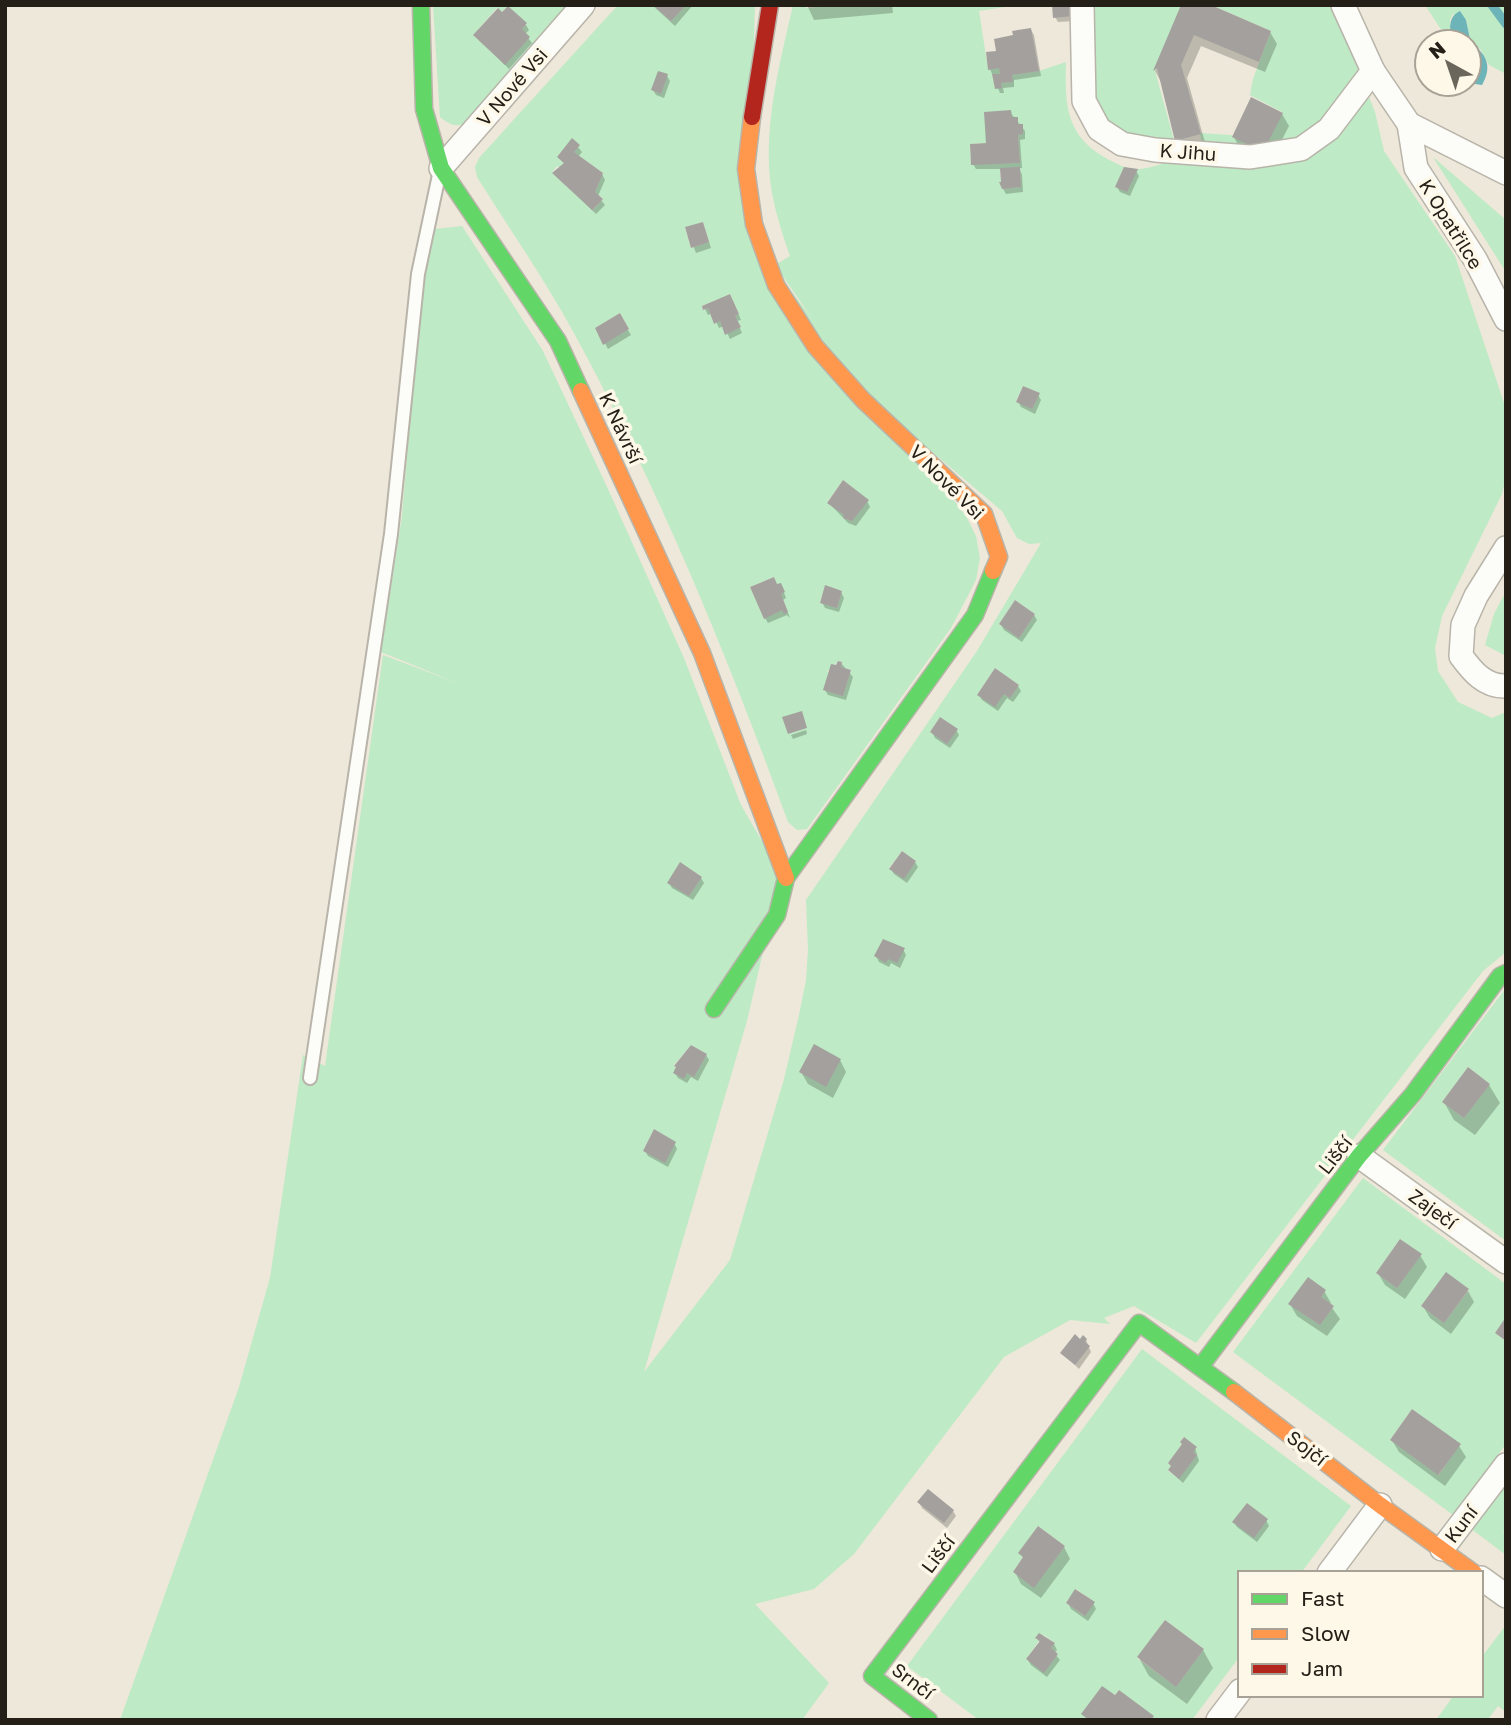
<svg xmlns="http://www.w3.org/2000/svg" width="1511" height="1725" viewBox="0 0 1511 1725" font-family="'Golos Text',sans-serif">
	<style>
		.green { fill: #beeac5; fill-rule: evenodd }
		.water { fill: #6cb4b8 }
		.shadow { fill: #0003 }
		.lines { fill: none; stroke-linecap: round; stroke-linejoin: round }
		.stream { stroke: #6cb4b8; stroke-width: 9 }
		.building { fill: #a4a09e }
		.lane-casing { stroke: #b8b4a9; stroke-width: 16 }
		.street-casing { stroke: #b8b4a9; stroke-width: 26 }
		.fast-casing { stroke: #b8b4a9; stroke-width: 19 }
		.slow-casing { stroke: #b8b4a9; stroke-width: 19 }
		.jam-casing { stroke: #b8b4a9; stroke-width: 19 }
		.lane { stroke: #fcfcf9; stroke-width: 12 }
		.street { stroke: #fcfcf9; stroke-width: 23 }
		.fast { stroke: #63d668; stroke-width: 16 }
		.slow { stroke: #ff974d; stroke-width: 16 }
		.jam { stroke: #b3261e; stroke-width: 16 }
		.labels { text-anchor: middle; stroke-width: 7; stroke-linejoin: round; paint-order: stroke }
		.street-label { font-size: 19px; fill: #242017; stroke: #fef8e9 }
	</style>
	<rect width="100%" height="100%" fill="#ede8d9"/>
	<g class="green">
		<path d="M433,5H577L473,119C460,128 452,127 440,117ZM508,6L527,24L522,29L505,64L473,35L497,8L502,12Z"/>
		<path d="M618,5H653L671,21L686,5H755L748,236L966,516L976,536L980,558L976,580L951,628L807,829L797,830L788,822C727,655 660,491 575,335C546,281 510,230 477,177L475,167L479,158ZM573,139L580,145L574,152L603,173L595,192L603,199L593,210L552,173L557,166L560,168L564,163L557,157ZM703,222L709,242L691,248L685,228ZM730,294L739,314L735,316L741,327L725,334L720,321L714,324L708,308L703,310L702,306ZM620,313L629,329L603,344L595,328ZM843,480L868,500L852,521L843,518L844,515L827,502ZM774,577L788,612L782,610L764,618L750,587ZM825,586L842,591L837,608L820,602ZM838,661L842,662L841,667L851,670L843,696L824,690L829,673L826,670L829,671Z"/>
		<path d="M793,5H805L806,8L844,5H1017L979,11L988,69L999,68L1000,74H992L995,88H1002L1001,83L1012,82V75L1039,71L1066,62C1065,103 1065,134 1104,157C1115,163 1127,170 1140,169C1156,168 1186,155 1203,150L1200,133L1231,135L1262,151L1282,112L1250,95L1253,79L1271,31L1211,5H1332L1375,112L1384,151L1455,256L1506,409V477L1502,494L1442,616L1435,648L1438,671L1458,702L1492,718L1506,712V952L1483,971L1196,1343L1134,1306L1104,1318L1110,1324L1070,1320L1004,1357L854,1554L814,1589L755,1604L829,1683L802,1720H120L239,1387L270,1278L303,1055L325,1066L383,655L460,684L381,652L402,516L426,230L462,226L543,351L608,489L684,658L741,805L781,874L747,1021L644,1372L730,1260L784,1079L799,1015L806,980L808,950L806,900L977,651L1041,543L1029,544L1017,538L1002,511L866,396L775,265L790,256C780,227 770,196 769,166C767,111 781,58 793,5ZM1012,117H1017L1018,124L1023,125V134L1018,135L1020,163L971,164L970,144L986,143ZM1000,168H1020L1021,187L1002,189L999,182H1001ZM1023,386L1039,393L1032,409L1016,401ZM1015,600L1035,614L1019,638L999,624ZM995,668L1019,685L1010,698L1004,694L977,695ZM940,717L957,729L947,744L930,732ZM902,851L916,861L904,878L889,868ZM680,863L702,877L689,896L668,883ZM691,1045L707,1054L694,1077L687,1073L684,1078L674,1065ZM654,1129L675,1142L665,1162L643,1151Z"/>
		<polygon points="1091,5 1181,5 1155,71 1174,140 1127,149 1107,138 1084,64"/>
		<polygon points="1425,5 1506,5 1506,74 1489,65 1481,50 1471,44 1466,20 1453,14 1450,20 1451,35 1440,28"/>
		<polygon points="1433,157 1506,220 1506,272"/>
		<polygon points="1506,591 1506,656 1485,645 1494,614"/>
		<path d="M1506,988V1241L1383,1150ZM1468,1067L1490,1084L1464,1118L1442,1102Z"/>
		<path d="M1363,1178L1506,1284V1319L1495,1333L1506,1341V1444L1453,1515L1233,1352ZM1400,1239L1421,1254L1397,1288L1376,1273ZM1447,1273L1469,1290L1444,1323L1421,1306ZM1321,1297L1334,1306L1320,1325L1289,1304ZM1412,1409L1460,1444L1439,1475L1390,1440Z"/>
		<path d="M1142,1349L1351,1506L1301,1573H1240V1656L1192,1720H1151L1153,1716L1119,1690L1089,1720H979L907,1666ZM1183,1437L1197,1447L1193,1452L1197,1455L1179,1478L1168,1471L1171,1466L1168,1463L1182,1444L1180,1442ZM1247,1503L1267,1519L1233,1522ZM1038,1526L1065,1546L1034,1587L1013,1572L1023,1557L1019,1553ZM1076,1589L1094,1602L1084,1616L1066,1603ZM1165,1620L1204,1649L1176,1687L1137,1658ZM1044,1635L1055,1643L1051,1648L1058,1654L1044,1672L1026,1659L1039,1641L1035,1638Z"/>
		<polygon points="1506,1480 1506,1528 1503,1532 1506,1534 1506,1555 1470,1528"/>
		<polygon points="1506,1625 1506,1712 1498,1706 1489,1718 1490,1720 1436,1720 1454,1695 1481,1695 1481,1658"/>
	</g>
	<path class="water" d="M1460,11L1466,20L1471,44C1488,54 1492,68 1482,85L1469,83V42H1452L1451,40C1450,27 1448,17 1460,11Z"/>
	<g class="shadow">
		<polygon points="652,5 693,5 675,26"/>
		<polygon points="807,5 892,5 893,13 814,20"/>
		<polygon points="1077,5 1075,21 1058,22 1055,17"/>
		<polygon points="1183,5 1270,32 1277,44 1265,72 1201,46 1187,78 1206,146 1176,141 1161,82 1155,71"/>
		<polygon points="508,8 526,25 529,30 525,34 532,43 509,69 475,35"/>
		<polygon points="1031,30 1034,35 1041,76 1014,80 1014,87 1003,88 1004,93 1000,93 990,69 999,52 1015,37"/>
		<polygon points="667,76 670,81 664,98 656,95 653,90"/>
		<polygon points="1010,112 1025,131 1025,139 1020,140 1022,168 1019,168 1022,175 1023,192 1006,194 1001,185 1002,169 976,169 973,164"/>
		<polygon points="1282,114 1289,126 1270,163 1240,149 1234,137"/>
		<polygon points="573,141 582,152 578,157 602,174 605,180 598,196 605,205 596,214 554,173 565,165 559,157"/>
		<polygon points="1136,171 1139,176 1130,196 1120,192 1117,187"/>
		<polygon points="687,229 705,229 711,248 696,253"/>
		<polygon points="733,301 741,320 737,321 742,333 730,339 724,326 719,328 712,313 708,315 704,307"/>
		<polygon points="619,316 631,335 608,349 597,328"/>
		<polygon points="1038,395 1041,400 1035,414 1021,407 1018,401"/>
		<polygon points="867,501 870,507 856,526 848,523 829,503"/>
		<polygon points="777,586 783,590 786,598 783,600 790,618 787,615 768,623 765,618"/>
		<polygon points="841,592 844,598 839,612 825,608 822,602"/>
		<polygon points="1034,615 1037,620 1022,642 1004,630 1001,625"/>
		<polygon points="841,663 853,677 846,700 828,695 825,690"/>
		<polygon points="1018,686 1021,691 1013,702 1007,698 998,711 982,700 979,695"/>
		<polygon points="806,730 807,734 793,739 791,735"/>
		<polygon points="956,730 959,735 950,748 935,738 932,732"/>
		<polygon points="915,862 918,867 907,883 894,874 891,869"/>
		<polygon points="701,878 704,883 693,900 672,888 669,883"/>
		<polygon points="903,949 906,955 900,968 891,963 889,967 879,962 876,956"/>
		<polygon points="706,1055 709,1060 698,1081 691,1077 687,1083 678,1078 675,1073"/>
		<polygon points="840,1060 846,1072 833,1098 808,1084 801,1072"/>
		<polygon points="1489,1085 1500,1103 1475,1135 1454,1120 1444,1102"/>
		<polygon points="674,1143 677,1149 668,1167 648,1156 645,1151"/>
		<polygon points="1420,1255 1427,1267 1405,1299 1385,1285 1378,1273"/>
		<polygon points="1324,1291 1331,1303 1330,1305 1340,1319 1327,1336 1297,1316 1290,1304"/>
		<polygon points="1468,1291 1474,1302 1451,1334 1430,1318 1423,1306"/>
		<polygon points="1086,1340 1091,1352 1079,1369 1063,1353 1081,1341"/>
		<polygon points="1392,1440 1459,1446 1466,1457 1445,1486 1399,1452"/>
		<polygon points="1195,1448 1199,1461 1183,1483 1170,1471"/>
		<polygon points="919,1502 953,1511 956,1516 947,1528 922,1508"/>
		<polygon points="1266,1520 1269,1526 1257,1542 1237,1527 1234,1522"/>
		<polygon points="1064,1547 1070,1559 1041,1598 1021,1584 1015,1572 1024,1559 1020,1553"/>
		<polygon points="1068,1603 1093,1603 1096,1609 1088,1621 1071,1609"/>
		<polygon points="1037,1638 1054,1644 1057,1650 1054,1653 1060,1660 1047,1677 1031,1665 1028,1660 1040,1643"/>
		<polygon points="1203,1650 1213,1668 1187,1704 1149,1676 1139,1658"/>
	</g>
	<g class="lines">
		<polyline class="stream" points="1492,5 1506,24"/>
	</g>
	<g class="building">
		<polygon points="653,5 686,5 671,21"/>
		<polygon points="1052,5 1074,5 1073,16 1053,18"/>
		<polygon points="1181,5 1211,5 1271,31 1259,62 1194,35 1181,65 1201,134 1175,141 1157,68 1153,71"/>
		<polygon points="508,6 527,23 522,29 530,37 505,65 473,35 498,8 502,12"/>
		<polygon points="1031,28 1039,71 1012,75 1013,82 1001,83 1002,88 995,89 992,74 1000,74 999,68 988,70 986,52 996,51 994,39 1013,35 1012,31"/>
		<polygon points="658,71 668,74 661,94 651,90"/>
		<polygon points="1251,97 1283,113 1263,152 1232,137"/>
		<polygon points="1011,110 1012,117 1018,117 1018,124 1023,124 1023,134 1018,135 1020,163 971,165 970,144 986,143 984,112"/>
		<polygon points="572,138 580,145 574,152 603,173 595,192 603,199 592,210 552,173 564,163 557,157"/>
		<polygon points="1020,167 1021,187 1002,189 999,182 1001,182 1000,168"/>
		<polygon points="1124,167 1138,169 1127,192 1115,187"/>
		<polygon points="703,222 709,242 691,248 685,227"/>
		<polygon points="730,294 739,314 735,316 741,327 725,335 720,321 714,324 708,308 703,310 702,306"/>
		<polygon points="620,313 629,329 603,345 595,328"/>
		<polygon points="1023,386 1040,393 1032,409 1016,402"/>
		<polygon points="843,480 869,500 852,521 843,518 844,515 827,503"/>
		<polygon points="774,577 777,584 781,583 785,592 781,594 788,612 784,614 782,610 764,619 750,587"/>
		<polygon points="825,585 842,591 837,608 820,603"/>
		<polygon points="1015,600 1035,614 1019,638 999,624"/>
		<polygon points="838,661 842,662 841,667 851,670 843,696 823,690 831,664 836,665"/>
		<polygon points="995,668 1019,685 1010,698 1004,694 995,707 977,695"/>
		<polygon points="802,711 807,728 788,734 782,717"/>
		<polygon points="940,717 958,729 947,744 930,732"/>
		<polygon points="902,851 916,861 904,879 889,869"/>
		<polygon points="680,862 702,877 689,896 667,883"/>
		<polygon points="883,939 905,948 897,963 888,959 886,963 874,956"/>
		<polygon points="814,1044 841,1059 826,1087 799,1072"/>
		<polygon points="691,1045 707,1054 694,1077 687,1073 684,1079 673,1073 676,1067 674,1066"/>
		<polygon points="1468,1067 1490,1084 1464,1118 1442,1102"/>
		<polygon points="654,1129 676,1142 665,1163 643,1151"/>
		<polygon points="1400,1239 1422,1254 1397,1288 1376,1273"/>
		<polygon points="1446,1272 1469,1289 1444,1323 1421,1306"/>
		<polygon points="1308,1277 1326,1290 1321,1297 1334,1306 1320,1325 1288,1304"/>
		<polygon points="1506,1317 1506,1341 1495,1333"/>
		<polygon points="1075,1334 1080,1339 1083,1335 1087,1339 1085,1342 1090,1346 1075,1365 1060,1353"/>
		<polygon points="1412,1409 1461,1444 1438,1475 1390,1440"/>
		<polygon points="1184,1437 1197,1447 1193,1452 1197,1455 1179,1479 1168,1470 1171,1466 1168,1463 1182,1444 1180,1442"/>
		<polygon points="928,1489 954,1510 944,1523 917,1502"/>
		<polygon points="1247,1503 1268,1519 1254,1538 1232,1522"/>
		<polygon points="1038,1526 1065,1546 1034,1588 1013,1572 1023,1557 1018,1553"/>
		<polygon points="1075,1589 1095,1602 1085,1616 1066,1603"/>
		<polygon points="1165,1620 1204,1649 1176,1687 1137,1657"/>
		<polygon points="1039,1633 1055,1643 1051,1648 1058,1654 1044,1673 1026,1659 1040,1641 1035,1638"/>
		<polygon points="1102,1686 1115,1695 1119,1690 1154,1716 1151,1720 1089,1720 1081,1714"/>
	</g>
	<g class="lines">
		<g class="lane-casing">
			<polyline id="lane" points="310,1078 391,534 418,274 439,175"/>
		</g>
		<g class="street-casing">
			<g id="street">
				<polyline points="1082,5 1084,101 1099,129 1122,144 1155,150 1250,157 1301,149 1329,129 1373,71"/>
				<polyline points="1343,5 1373,71 1409,124 1506,173"/>
				<polyline points="1409,124 1416,168 1475,259 1506,319"/>
				<polyline points="441,168 583,5"/>
				<path d="M1506,548L1476,596L1463,625L1461,656C1472,671 1485,687 1506,686"/>
				<polyline points="1359,1156 1506,1262"/>
				<polyline points="1442,1549 1506,1465"/>
				<polyline points="1329,1573 1380,1505"/>
				<polyline points="1481,1578 1506,1596"/>
				<polyline points="1218,1720 1240,1691"/>
			</g>
		</g>
		<g class="fast-casing">
			<g id="fast">
				<polyline points="421,5 424,109 441,168 558,341 581,391"/>
				<polyline points="714,1009 777,915 786,878 975,615 993,571"/>
				<polyline points="1201,1366 1359,1156 1413,1094 1500,976 1506,973"/>
				<polyline points="929,1720 872,1676 1139,1323 1234,1392"/>
			</g>
		</g>
		<g class="slow-casing">
			<g id="slow">
				<polyline points="752,117 746,169 754,224 776,285 815,346 863,400 984,514 999,557 993,571"/>
				<polyline points="581,391 702,653 786,878"/>
				<polyline points="1234,1392 1380,1505 1474,1573"/>
			</g>
		</g>
		<g class="jam-casing">
			<polyline id="jam" points="752,117 770,5"/>
		</g>
		<use href="#lane" class="lane"/>
		<use href="#street" class="street"/>
		<use href="#fast" class="fast"/>
		<use href="#slow" class="slow"/>
		<use href="#jam" class="jam"/>
	</g>
	<g class="labels">
		<g class="street-label">
			<text transform="translate(512 87) rotate(-49)" y="7">V Nové Vsi</text>
			<text transform="translate(1188 152) rotate(4)" y="7">K Jihu</text>
			<text transform="translate(1451 224) rotate(58)" y="7">K Opatřilce</text>
			<text transform="translate(621 428) rotate(65)" y="7">K Návrší</text>
			<text transform="translate(947 482) rotate(45)" y="7">V Nové Vsi</text>
			<text transform="translate(1335 1155) rotate(-52)" y="7">Liščí</text>
			<text transform="translate(1433 1209) rotate(36)" y="7">Zaječí</text>
			<text transform="translate(1307 1448) rotate(38)" y="7">Sojčí</text>
			<text transform="translate(1461 1524) rotate(-53)" y="7">Kuní</text>
			<text transform="translate(938 1554) rotate(-53)" y="7">Liščí</text>
			<text transform="translate(913 1681) rotate(37)" y="7">Srnčí</text>
		</g>
	</g>
	<rect width="1511" height="1725" fill="none" stroke="#242017" stroke-width="14"/>
	<rect x="1238" y="1571" width="245" height="126" fill="#fef8e9" stroke="#a7a295" stroke-width="2"/>
	<rect x="1252" y="1594" width="35" height="10" fill="#63d668" stroke="#a7a295" stroke-width="2"/>
	<text x="1301" y="1606" font-size="21" fill="#242017">Fast</text>
	<rect x="1252" y="1629" width="35" height="10" fill="#ff974d" stroke="#a7a295" stroke-width="2"/>
	<text x="1301" y="1641" font-size="21" fill="#242017">Slow</text>
	<rect x="1252" y="1664" width="35" height="10" fill="#b3261e" stroke="#a7a295" stroke-width="2"/>
	<text x="1301" y="1676" font-size="21" fill="#242017">Jam</text>
	<g transform="translate(1448 63) rotate(320)"><circle r="33" fill="#fef8e9" stroke="#a7a295" stroke-width="2"/>
	<path d="M0-5L12 26L0 18L-12 26Z" fill="#6a665b"/>
	<text y="-10" font-size="19" font-weight="bold" text-anchor="middle" fill="#242017">N</text>
	</g>
</svg>
